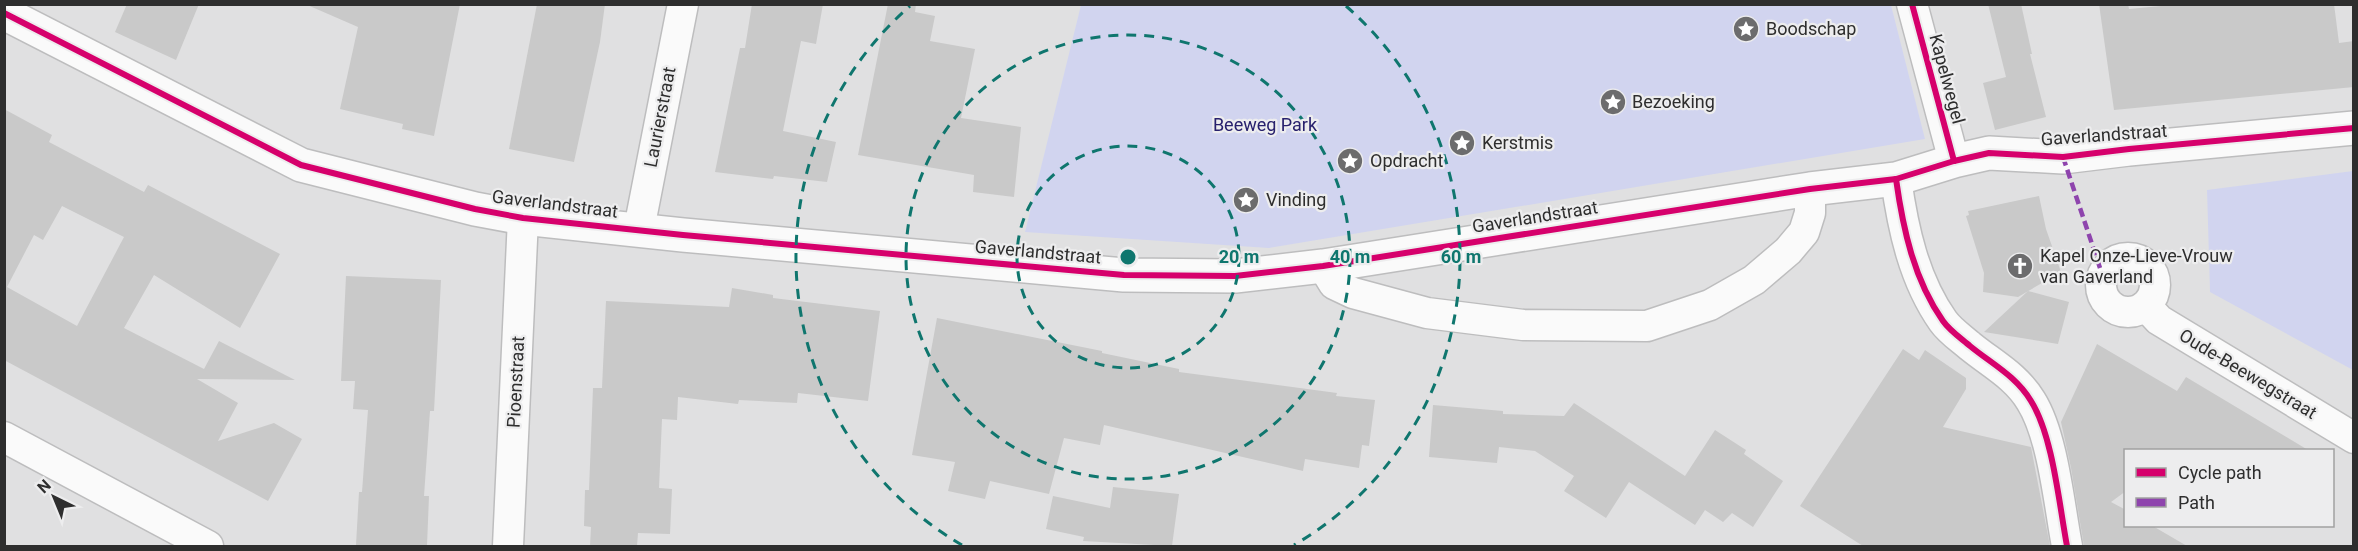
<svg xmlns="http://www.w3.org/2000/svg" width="2358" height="551" viewBox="0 0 2358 551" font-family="Roboto,sans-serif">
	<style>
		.green { fill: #d1d4ef }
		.building { fill: #c9c9c9; fill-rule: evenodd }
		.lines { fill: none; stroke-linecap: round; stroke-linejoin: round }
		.minor-casing { stroke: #bdbdbe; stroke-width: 33 }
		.tertiary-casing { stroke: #bdbdbe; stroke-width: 36 }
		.minor { stroke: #fafafa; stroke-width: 30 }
		.tertiary { stroke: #fafafa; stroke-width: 33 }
		.quiet { stroke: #8e44ad; stroke-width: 4.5; stroke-dasharray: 9 4.5; stroke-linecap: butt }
		.cycleway-casing { stroke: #ededee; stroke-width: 10 }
		.cycleway { stroke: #d6006c; stroke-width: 6 }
		.ring { fill: none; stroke: #0f766e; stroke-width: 3; stroke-dasharray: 10 8 }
		.labels { text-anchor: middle; stroke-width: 4.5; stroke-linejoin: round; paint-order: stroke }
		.poi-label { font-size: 18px; fill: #2e2e2e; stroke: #ededee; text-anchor: start }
		.street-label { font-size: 18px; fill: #2e2e2e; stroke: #ededee }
		.park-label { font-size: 18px; fill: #28216d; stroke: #ededee }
		.centre { fill: #0f766e; stroke: #ededee; stroke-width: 3 }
		.ring-label { font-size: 18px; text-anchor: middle; font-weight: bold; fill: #0f766e; stroke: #ededee; stroke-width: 4.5; stroke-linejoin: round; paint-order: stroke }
	</style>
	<rect width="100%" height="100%" fill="#e0e0e1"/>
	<g class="green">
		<polygon points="1081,5 1891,5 1925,139 1269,248 1025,232"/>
		<polygon points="2353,171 2354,171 2353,370 2210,292 2207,190"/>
	</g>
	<g class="building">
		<polygon points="127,4 199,4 176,60 115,32"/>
		<polygon points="305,4 460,4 434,136 402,129 403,124 340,109 358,27"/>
		<polygon points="537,4 605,4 600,42 574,162 509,149"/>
		<polygon points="752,4 823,4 816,44 801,41 783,131 836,142 827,182 774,176 773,179 715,172 740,48 745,48"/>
		<polygon points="888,4 916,4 915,12 935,16 930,41 975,49 961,118 1021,127 1014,197 973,192 974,175 858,155"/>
		<polygon points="1988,4 2021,4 2032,54 2030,54 2046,117 1995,130 1983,83 2006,77"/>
		<polygon points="2099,4 2128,4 2129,9 2182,4 2334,4 2339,43 2354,41 2354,87 2114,110"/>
		<path d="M4,109L52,135L49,142L144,192L148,185L280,254L240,328L154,275L124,328L204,369L219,341L295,380L197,379L238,403L218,441L274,423L302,439L268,501L4,360ZM62,206L124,237L77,326L7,287L34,235L43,240Z"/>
		<polygon points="2039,196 2046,229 2061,272 2018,297 1983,292 1984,273 1966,216 1969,215 1968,211"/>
		<polygon points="346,276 441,280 434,411 430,411 424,496 429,496 427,546 356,545 359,492 362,492 368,410 353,409 355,381 341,381"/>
		<polygon points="732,288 773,295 773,298 880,311 868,401 798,393 797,403 739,400 738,404 678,397 677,420 662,419 659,488 672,489 670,534 638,533 637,546 590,546 591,527 584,526 585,490 589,490 593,388 602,388 606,301 729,307"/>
		<polygon points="2028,291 2069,302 2058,344 1984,332"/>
		<polygon points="937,318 1102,351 1102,353 1179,369 1179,372 1337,393 1336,396 1375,400 1369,446 1362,445 1359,468 1305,459 1303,471 1104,425 1100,445 1064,438 1049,494 990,481 985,499 948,491 955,462 912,455"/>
		<polygon points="2097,344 2177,391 2186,377 2308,450 2126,450 2126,491 2111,502 2126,510 2126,525 2151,525 2187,546 2084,546 2071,468 2061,422"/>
		<polygon points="1903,349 1919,360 1925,350 1966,378 1966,389 1943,427 2031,447 2050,546 1863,546 1800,506"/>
		<polygon points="1574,403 1685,476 1715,430 1746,450 1744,454 1783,481 1753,527 1732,513 1723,522 1705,510 1695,525 1629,482 1606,518 1564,491 1574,476 1535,451 1499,447 1497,463 1429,457 1433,405 1503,411 1503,414 1564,416"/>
		<polygon points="1113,487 1179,494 1172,546 1083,541 1084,537 1046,529 1053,496 1110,508"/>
	</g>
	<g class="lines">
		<g class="minor-casing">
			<g id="minor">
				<polyline points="1912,4 1954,161"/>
				<path d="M1896,179C1903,229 1914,280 1943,321C1950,331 1962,339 1970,346C1992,364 2016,376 2031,401C2053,436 2059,504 2067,546"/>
				<polyline points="639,229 683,4"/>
				<circle cx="2128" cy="285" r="27"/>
				<polyline points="1323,266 1334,284 1353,293 1427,313 1523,325 1647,326 1710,305 1754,280 1788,251 1804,232 1810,213 1810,189"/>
				<polyline points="2146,306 2159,320 2354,438"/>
				<polyline points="4,437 208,546"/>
				<polyline points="508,546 523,218"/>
			</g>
		</g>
		<g class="tertiary-casing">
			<polyline id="tertiary" points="4,13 301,165 475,209 523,218 683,235 1124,275 1235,276 1323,266 1810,189 1896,179 1954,161 1989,153 2063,157 2129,149 2354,128"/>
		</g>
		<use href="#minor" class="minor"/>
		<use href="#tertiary" class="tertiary"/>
		<polyline class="quiet" points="2063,157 2102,274"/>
		<g class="cycleway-casing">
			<g id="cycleway">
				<polyline points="1912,4 1954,161"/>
				<polyline points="4,13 301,165 475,209 523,218 683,235 1124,275 1235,276 1323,266 1810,189 1896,179 1954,161 1989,153 2063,157 2129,149 2354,128"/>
				<path d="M1896,179C1903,229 1914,280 1943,321C1950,331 1962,339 1970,346C1992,364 2016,376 2031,401C2053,436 2059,504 2067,546"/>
			</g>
		</g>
		<use href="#cycleway" class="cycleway"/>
	</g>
	<g class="ring">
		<circle cx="1128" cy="257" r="111"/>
		<circle cx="1128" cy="257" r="222"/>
		<path d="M962 545A333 333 0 0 1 910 6M1346 6A333 333 0 0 1 1294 545"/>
	</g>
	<defs>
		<g id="sight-disc" transform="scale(1.35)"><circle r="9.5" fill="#6c6c6d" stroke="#ededee"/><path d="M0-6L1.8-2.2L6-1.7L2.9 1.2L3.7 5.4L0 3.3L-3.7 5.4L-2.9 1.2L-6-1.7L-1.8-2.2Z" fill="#fff"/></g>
		<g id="church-disc" transform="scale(1.35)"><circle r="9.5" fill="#6c6c6d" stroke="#ededee"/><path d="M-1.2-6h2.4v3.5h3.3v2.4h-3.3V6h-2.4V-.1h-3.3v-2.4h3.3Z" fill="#fff"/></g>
	</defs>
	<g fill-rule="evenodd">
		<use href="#sight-disc" x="1746" y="29"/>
		<use href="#sight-disc" x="1613" y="102"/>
		<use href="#sight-disc" x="1462" y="143"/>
		<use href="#sight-disc" x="1350" y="161"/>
		<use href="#sight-disc" x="1246" y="200"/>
		<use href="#church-disc" x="2020" y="266"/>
	</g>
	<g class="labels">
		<g class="poi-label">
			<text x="1766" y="35">Boodschap</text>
			<text x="1632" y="108">Bezoeking</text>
			<text x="1482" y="149">Kerstmis</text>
			<text x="1370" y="167">Opdracht</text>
			<text x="1266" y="206">Vinding</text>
			<text x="2040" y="262">Kapel Onze-Lieve-Vrouw<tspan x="2040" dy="21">van Gaverland</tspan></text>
		</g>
		<g class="street-label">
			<text transform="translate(1947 79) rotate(75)" y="6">Kapelwegel</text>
			<text transform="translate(660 117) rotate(-79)" y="6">Laurierstraat</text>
			<text transform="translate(2104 135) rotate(-4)" y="6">Gaverlandstraat</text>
			<text transform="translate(555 204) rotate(7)" y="6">Gaverlandstraat</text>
			<text transform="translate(1535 217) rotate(-9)" y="6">Gaverlandstraat</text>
			<text transform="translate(1038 252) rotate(5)" y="6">Gaverlandstraat</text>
			<text transform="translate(2248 374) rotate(31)" y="6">Oude-Beewegstraat</text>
			<text transform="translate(516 382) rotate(-87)" y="6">Pioenstraat</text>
		</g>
		<g class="park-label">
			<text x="1265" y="131">Beeweg Park</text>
		</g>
	</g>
	<circle cx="1128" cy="257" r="9" class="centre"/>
	<g class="ring-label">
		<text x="1239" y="263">20 m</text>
		<text x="1350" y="263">40 m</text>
		<text x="1461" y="263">60 m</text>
	</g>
	<rect width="2358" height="551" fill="none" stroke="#2e2e2e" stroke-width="12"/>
	<rect x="2124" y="449" width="210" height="78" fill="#ededee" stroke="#a1a1a1" stroke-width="1.5"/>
	<rect x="2136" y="468" width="30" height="9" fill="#d6006c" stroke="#a1a1a1" stroke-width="1.5"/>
	<text x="2178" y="479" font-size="18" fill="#2e2e2e">Cycle path</text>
	<rect x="2136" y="498" width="30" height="9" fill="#8e44ad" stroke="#a1a1a1" stroke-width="1.5"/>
	<text x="2178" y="509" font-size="18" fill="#2e2e2e">Path</text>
	<g transform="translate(54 497) rotate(317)" stroke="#ededee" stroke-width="4.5" paint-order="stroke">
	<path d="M0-4.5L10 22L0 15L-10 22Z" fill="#2e2e2e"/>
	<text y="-9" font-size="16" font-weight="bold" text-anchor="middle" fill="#2e2e2e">N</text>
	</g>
</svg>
